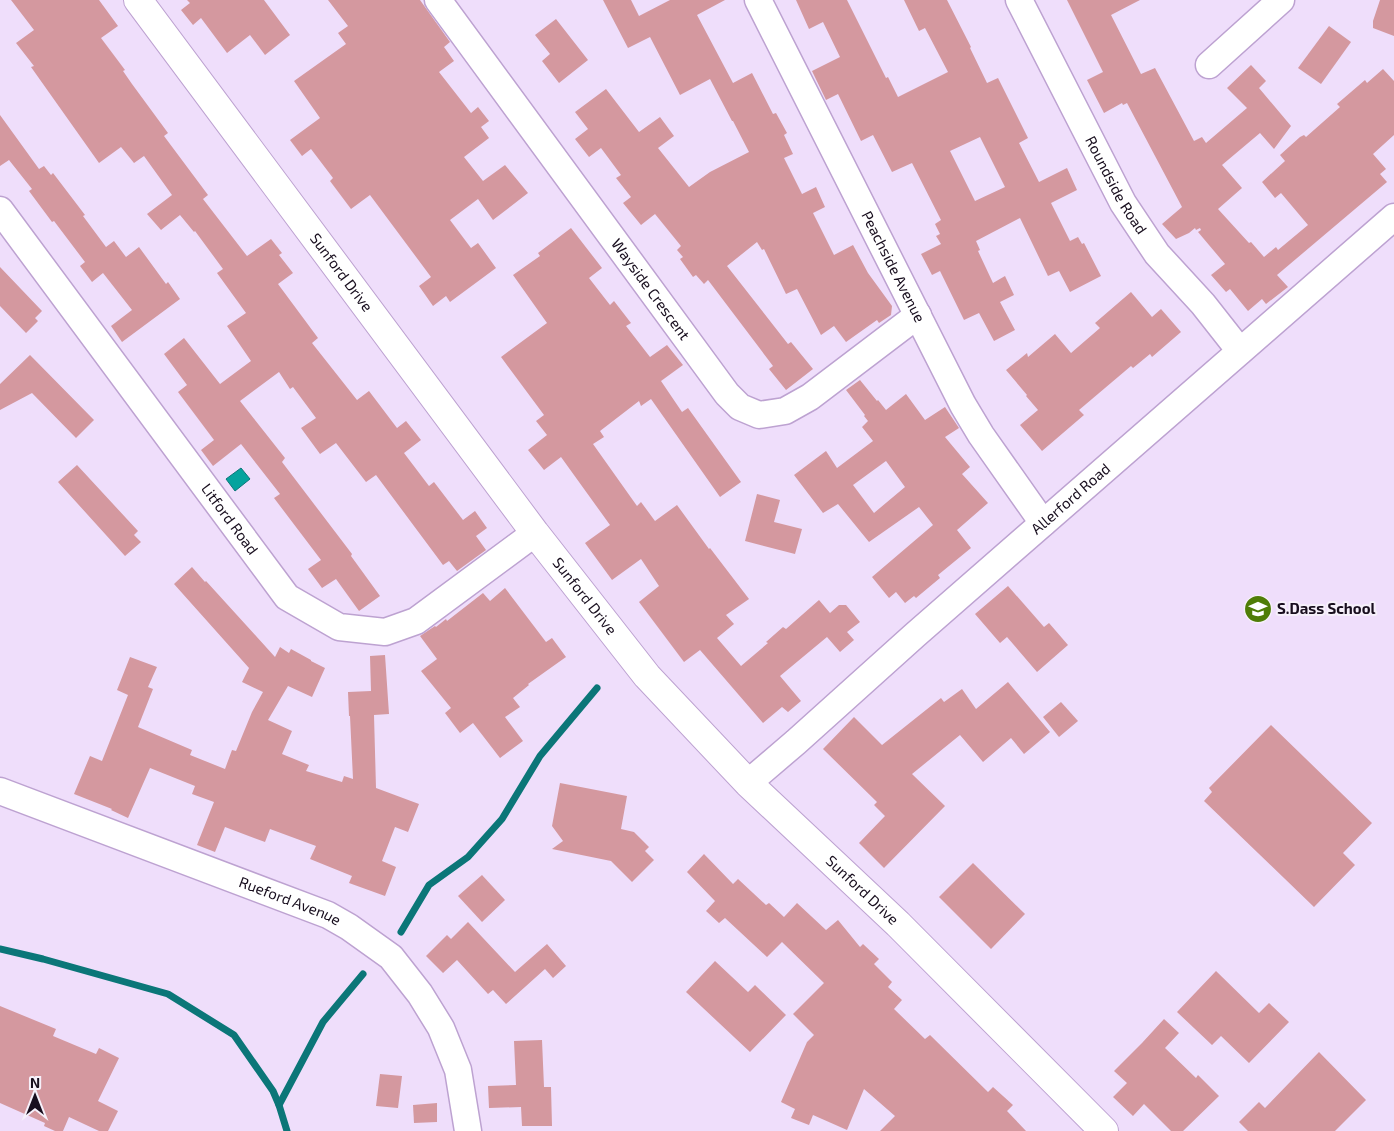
<svg xmlns="http://www.w3.org/2000/svg" width="1394" height="1131" viewBox="0 0 1394 1131" font-family="'Exo 2',sans-serif">
	<style>
		.water { fill: #05a39e; stroke: #0b7678 }
		.lines { fill: none; stroke-linecap: round; stroke-linejoin: round }
		.stream { stroke: #0b7678; stroke-width: 7 }
		.building { fill: #d4989f; fill-rule: evenodd }
		.minor-casing { stroke: #bda2d1; stroke-width: 29 }
		.tertiary-casing { stroke: #bda2d1; stroke-width: 30 }
		.minor { stroke: #fff; stroke-width: 26 }
		.tertiary { stroke: #fff; stroke-width: 28 }
		.labels { text-anchor: middle; stroke-width: 4; stroke-linejoin: round; paint-order: stroke }
		.street-label { font-size: 15px; fill: #180e1e; stroke: #f6f0fa }
		.poi-label { font-size: 15px; font-weight: bold; fill: #180e1e; stroke: #f6f0fa; text-anchor: start }
	</style>
	<rect width="100%" height="100%" fill="#efdefb"/>
	<polygon class="water" points="241,468 250,479 235,491 226,479"/>
	<g class="lines">
		<g class="stream">
			<polyline points="401,932 429,885 468,857 502,819 540,756 597,688"/>
			<polyline points="0,949 43,959 168,994 234,1035 273,1091 279,1105"/>
			<polyline points="287,1131 279,1105 323,1022 363,974"/>
		</g>
	</g>
	<g class="building">
		<polygon points="11,0 99,0 118,26 101,38 125,70 123,71 132,84 168,133 164,136 208,195 203,199 247,256 271,239 282,253 279,255 293,273 278,284 318,338 312,343 357,400 369,391 397,428 406,421 421,440 404,453 429,486 434,482 463,520 475,511 487,528 476,536 486,550 457,571 449,561 443,565 376,475 366,482 336,443 320,454 301,428 316,418 293,387 290,389 279,372 240,401 285,458 282,462 352,554 351,556 380,596 359,611 336,579 322,588 308,569 321,560 274,498 280,494 241,444 213,466 201,450 214,440 178,392 187,385 164,354 184,338 220,384 251,361 227,326 246,313 217,273 223,269 195,231 194,232 180,215 161,230 147,214 172,195 144,156 134,163 121,147 99,163 31,67 34,66 16,43 34,30"/>
		<polygon points="187,0 264,0 290,35 265,55 250,35 227,53 201,18 193,25 181,10 190,3"/>
		<polygon points="328,0 420,0 450,42 444,47 454,61 439,72 471,113 478,107 489,121 481,127 489,138 464,157 483,181 505,165 528,193 493,220 478,199 450,220 471,248 478,243 496,268 450,302 446,296 433,306 419,286 431,277 370,195 351,209 330,181 333,178 311,149 302,156 290,140 320,118 294,81 346,44 338,33 348,26"/>
		<polygon points="603,0 631,0 639,16 670,0 725,0 697,15 733,83 752,73 773,114 776,113 787,133 784,135 793,154 784,158 802,194 816,187 825,207 813,213 834,255 853,245 868,273 892,306 891,315 879,323 877,320 846,342 834,326 821,335 797,289 786,294 764,249 762,250 757,242 727,266 788,344 791,342 813,369 786,390 769,369 773,366 708,280 704,284 696,275 693,277 680,259 683,257 677,250 681,246 655,214 641,225 623,203 631,197 616,178 621,175 601,148 589,157 575,139 588,129 575,112 606,89 639,132 660,117 674,136 658,148 689,187 710,172 749,152 733,121 732,121 710,79 680,95 650,37 628,48"/>
		<path d="M796,0H847L886,78L888,77L898,97L948,72L925,28L919,31L904,0H947L971,47L970,48L987,83L998,78L1028,138L1019,143L1039,182L1067,168L1077,190L1051,203L1070,241L1078,237L1082,244L1084,243L1101,276L1070,292L1059,271L1048,276L1020,218L976,241L980,250L978,251L993,283L1005,276L1014,295L1000,302L1015,330L994,341L979,313L964,320L940,271L932,275L921,254L941,244L936,236L940,234L935,224L941,220L912,163L892,172L873,135L861,141L838,94L826,100L812,71L840,57L823,22L809,29ZM980,137L1005,187L975,201L950,151Z"/>
		<polygon points="1067,0 1140,0 1111,15 1141,74 1155,68 1194,141 1202,137 1206,143 1247,108 1227,88 1251,65 1266,81 1259,88 1291,126 1274,149 1260,133 1222,165 1242,188 1218,209 1249,243 1251,242 1264,257 1276,247 1278,250 1308,225 1281,193 1275,198 1262,182 1285,161 1280,155 1300,137 1304,135 1306,137 1340,107 1337,104 1365,80 1367,83 1383,69 1394,81 1394,135 1373,154 1386,169 1380,174 1387,182 1277,275 1288,287 1266,304 1262,299 1248,311 1230,289 1226,292 1211,275 1225,264 1198,232 1201,230 1200,228 1196,230 1195,228 1189,233 1176,239 1162,224 1182,207 1127,103 1123,105 1122,103 1104,113 1087,80 1103,72"/>
		<polygon points="1380,0 1394,0 1394,36 1373,28 1373,21"/>
		<polygon points="556,19 588,60 559,83 542,61 550,54 535,35"/>
		<polygon points="1329,26 1351,42 1321,84 1298,68"/>
		<polygon points="0,115 39,169 44,166 51,175 53,173 85,215 83,216 106,247 114,241 126,257 139,247 166,284 168,282 180,299 122,342 111,326 132,310 103,273 92,282 80,266 85,262 54,221 52,222 29,191 32,189 9,160 0,166"/>
		<polygon points="571,228 602,268 589,278 610,305 614,301 631,323 626,326 650,357 667,345 683,365 661,381 682,412 688,408 741,482 720,497 651,399 641,406 639,401 600,431 604,437 593,444 637,506 641,502 655,521 677,505 709,549 710,548 749,599 726,615 734,624 717,638 741,666 768,643 766,642 783,627 786,629 819,600 830,613 839,605 846,605 860,622 847,632 854,640 840,652 827,637 780,676 801,701 788,712 782,707 763,723 700,650 684,662 639,602 659,586 641,559 612,580 585,543 610,525 561,457 544,470 528,450 547,435 536,421 544,415 501,357 547,323 513,275 540,256 538,253"/>
		<polygon points="0,267 42,311 35,318 38,321 26,333 0,306"/>
		<polygon points="1131,292 1152,317 1161,309 1181,332 1152,357 1150,354 1133,368 1131,366 1079,410 1084,415 1042,451 1020,425 1038,410 1026,396 1027,395 1006,370 1027,353 1028,357 1055,334 1071,353 1100,328 1095,323"/>
		<polygon points="30,355 94,420 76,438 32,393 0,410 0,384"/>
		<path d="M860,380L877,401L878,400L886,410L906,394L925,420L945,407L959,428L945,437L970,467L962,474L988,503L957,530L971,548L938,575L940,578L916,598L914,596L905,603L896,592L889,598L872,577L933,525L919,507L869,542L838,504L823,513L794,475L826,451L837,468L873,441L862,427L868,421L864,416L865,415L846,390ZM886,461L905,487L874,513L853,485Z"/>
		<polygon points="77,465 138,531 134,535 141,542 125,556 58,482"/>
		<polygon points="757,494 780,500 774,522 802,529 795,554 745,541"/>
		<polygon points="192,567 205,582 206,581 275,657 280,647 289,653 291,649 311,660 311,661 325,668 312,697 288,686 268,720 292,731 282,754 309,765 306,771 342,782 344,776 353,779 350,716 349,716 348,692 371,691 370,656 385,655 389,714 374,715 376,788 419,804 408,832 395,827 382,861 396,867 385,896 349,883 352,876 310,859 316,846 270,829 265,842 225,827 215,852 197,845 214,802 192,794 195,786 150,768 128,818 111,810 112,809 74,794 90,756 102,761 128,695 117,690 130,657 157,667 148,687 153,689 138,727 192,750 190,755 225,769 232,750 236,751 252,712 263,692 242,682 249,668 174,584"/>
		<polygon points="1008,586 1044,627 1049,623 1068,645 1037,672 1007,637 1000,643 975,614"/>
		<polygon points="505,588 546,642 552,638 566,657 528,684 529,685 513,698 520,707 505,717 523,741 500,758 473,723 460,733 445,713 451,708 421,671 437,659 420,636 435,626 436,627 446,619 447,621 483,593 490,601"/>
		<polygon points="1008,682 1050,732 1024,754 1011,738 983,762 960,735 912,774 945,806 884,868 859,843 885,816 874,805 877,802 823,749 854,717 882,745 941,698 944,702 962,689 976,709"/>
		<polygon points="1061,702 1078,721 1059,737 1043,717"/>
		<polygon points="1271,725 1372,823 1343,853 1355,865 1314,907 1204,801 1212,792 1209,788"/>
		<polygon points="560,783 627,796 621,829 634,832 649,847 645,851 654,860 632,882 611,861 552,849 563,841 552,826"/>
		<polygon points="704,854 733,884 738,879 766,905 769,903 784,917 797,903 826,930 838,920 860,947 863,944 879,959 874,964 892,982 888,987 902,1000 894,1009 925,1039 930,1035 988,1092 993,1087 1013,1105 1007,1111 1026,1131 880,1131 895,1116 864,1089 847,1130 813,1115 809,1125 791,1118 795,1109 781,1102 807,1042 814,1035 793,1014 824,983 782,942 767,957 725,918 719,923 706,911 715,901 687,872"/>
		<polygon points="973,863 1025,914 991,949 939,897"/>
		<polygon points="482,875 505,900 482,922 458,896"/>
		<polygon points="468,922 515,972 547,944 566,966 553,978 545,969 506,1004 493,990 488,994 457,960 443,973 426,956 447,935 451,939"/>
		<polygon points="715,961 748,992 755,985 786,1015 750,1052 686,992"/>
		<polygon points="1216,971 1259,1013 1269,1003 1289,1022 1249,1063 1221,1036 1212,1045 1177,1012"/>
		<polygon points="0,1006 56,1029 53,1036 96,1054 99,1048 119,1058 98,1101 118,1111 108,1131 99,1131 69,1117 63,1131 55,1131 44,1126 45,1123 0,1103"/>
		<polygon points="1164,1019 1179,1033 1165,1048 1196,1078 1198,1075 1219,1096 1183,1131 1171,1131 1144,1104 1133,1116 1113,1097 1127,1083 1114,1071 1142,1043"/>
		<polygon points="542,1040 544,1087 551,1087 552,1126 522,1126 521,1107 489,1108 488,1086 516,1085 514,1041"/>
		<polygon points="1319,1052 1366,1100 1335,1131 1248,1131 1239,1122 1259,1102 1265,1108"/>
		<polygon points="380,1074 402,1076 398,1108 376,1106"/>
		<polygon points="437,1103 437,1122 414,1123 413,1105"/>
	</g>
	<g class="lines">
		<g class="minor-casing">
			<g id="minor">
				<path id="s1" d="M438,0L727,394L740,407L759,415L785,411L810,397L918,315"/>
				<path id="s2" d="M758,0L963,405L981,435L1043,523"/>
				<path id="s3" d="M1019,0L1123,203L1157,254L1203,304L1240,351"/>
				<polyline points="1209,65 1281,0"/>
				<path id="s4" d="M0,210L287,597L339,627L385,632L416,621L535,533"/>
				<path id="s5" d="M748,783L796,742L915,635L1394,217"/>
				<path id="s6" d="M0,791L328,915L349,927L391,957L420,994L441,1028L458,1070L468,1131"/>
			</g>
		</g>
		<g class="tertiary-casing">
			<g id="tertiary">
				<path id="s7" d="M138,0L535,533L647,676L748,783L898,924L1104,1131"/>
			</g>
		</g>
		<use href="#minor" class="minor"/>
		<use href="#tertiary" class="tertiary"/>
	</g>
	<defs>
		<g id="school-disc" transform="scale(1.4375)"><circle r="9.5" fill="#4f7d07" stroke="#f6f0fa"/><path d="M0-5L7-2L0 1L-7-2ZM-4 1L0 2.5L4 1V4Q0 6-4 4Z" fill="#fff"/></g>
	</defs>
	<g fill-rule="evenodd">
		<use href="#school-disc" x="1258" y="609"/>
	</g>
	<g class="labels">
		<g class="street-label">
			<text dy="5" stroke="none"><textPath href="#s3" startOffset="209">Roundside Road</textPath></text>
			<text dy="5" stroke="none"><textPath href="#s2" startOffset="299">Peachside Avenue</textPath></text>
			<text dy="5" stroke="none"><textPath href="#s7" startOffset="340">Sunford Drive</textPath></text>
			<text dy="5" stroke="none"><textPath href="#s1" startOffset="359">Wayside Crescent</textPath></text>
			<text dy="5" stroke="none"><textPath href="#s5" startOffset="430">Allerford Road</textPath></text>
			<text dy="5" stroke="none"><textPath href="#s4" startOffset="385">Litford Road</textPath></text>
			<text dy="5" stroke="none"><textPath href="#s7" startOffset="745">Sunford Drive</textPath></text>
			<text dy="5" stroke="none"><textPath href="#s7" startOffset="1150">Sunford Drive</textPath></text>
			<text dy="5" stroke="none"><textPath href="#s6" startOffset="310">Rueford Avenue</textPath></text>
		</g>
		<g class="poi-label">
			<text x="1277" y="614">S.Dass School</text>
		</g>
	</g>
	<g transform="translate(35 1096)" stroke="#f6f0fa" stroke-width="4" paint-order="stroke">
	<path d="M0-4L9 19L0 12L-9 19Z" fill="#180e1e"/>
	<text y="-8" font-size="14" font-weight="bold" text-anchor="middle" fill="#180e1e">N</text>
	</g>
</svg>
